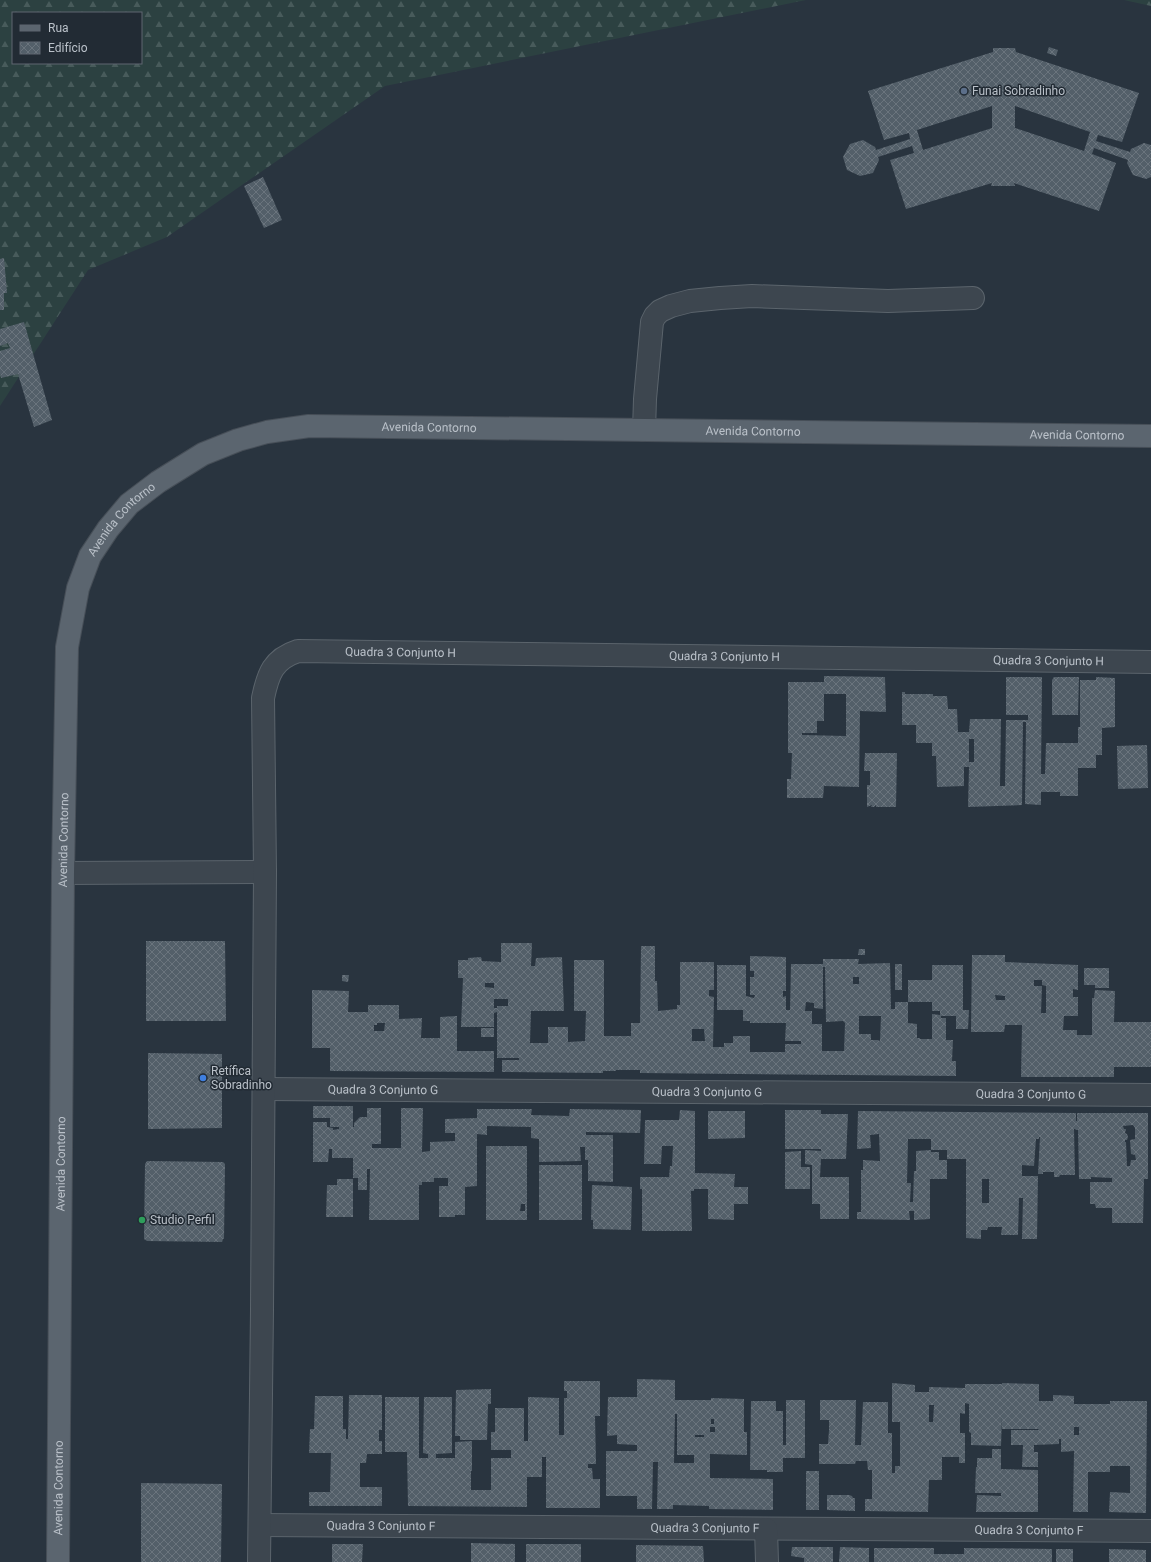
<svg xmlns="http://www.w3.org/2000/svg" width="1151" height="1562" viewBox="0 0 1151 1562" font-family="Roboto,sans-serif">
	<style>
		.forest { fill: url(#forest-firs); fill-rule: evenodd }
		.building { fill: url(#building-cross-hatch); fill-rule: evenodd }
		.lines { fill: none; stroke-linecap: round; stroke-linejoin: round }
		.minor-casing { stroke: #5b646c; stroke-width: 24 }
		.major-casing { stroke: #474f58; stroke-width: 24 }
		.minor { stroke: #3d464f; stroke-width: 22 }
		.major { stroke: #5b656f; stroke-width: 22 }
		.service-dot { fill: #5c6f8a; stroke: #222b34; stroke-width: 1.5 }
		.shop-dot { fill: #3f7fe0; stroke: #222b34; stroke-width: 1.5 }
		.leisure-dot { fill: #2e9e5b; stroke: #222b34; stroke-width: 1.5 }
		.labels { text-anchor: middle; stroke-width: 3; stroke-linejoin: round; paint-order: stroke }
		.poi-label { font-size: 12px; fill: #bac1c9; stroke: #222b34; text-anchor: start }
		.street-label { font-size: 12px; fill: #bac1c9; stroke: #222b34 }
	</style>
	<defs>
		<pattern id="forest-firs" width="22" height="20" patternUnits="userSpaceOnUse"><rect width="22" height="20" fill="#2c4141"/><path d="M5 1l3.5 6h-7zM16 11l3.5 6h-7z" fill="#485b5b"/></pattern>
		<pattern id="building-cross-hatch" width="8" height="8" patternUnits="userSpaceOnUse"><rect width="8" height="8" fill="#535f69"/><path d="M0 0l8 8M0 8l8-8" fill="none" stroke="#6a747d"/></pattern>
	</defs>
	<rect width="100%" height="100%" fill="#29343f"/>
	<g class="forest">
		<path d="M0,0H806L385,86L167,237L88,270L0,406ZM13,13H141V63H13Z"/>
		<polygon points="1124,0 1151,0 1151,6"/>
	</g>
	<g class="building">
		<polygon points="1049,47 1058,50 1056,56 1047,53"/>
		<path d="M993,48H1015L1016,52L1139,93L1122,142L1098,135L1096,141L1130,152L1131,149L1144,143L1151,145V177L1146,179L1133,175L1127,163L1128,160L1094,148L1092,154L1116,163L1099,211L1014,183L1015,186H991L992,183L906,209L890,160L914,153L912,146L878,157L879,160L873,173L860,176L847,170L843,157L850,144L863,140L875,147L876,150L910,139L909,133L884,140L868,91L993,52ZM992,106V128L923,150L917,130ZM1015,106L1090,132L1084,151L1015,128Z"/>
		<polygon points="263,177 282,220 264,228 244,186"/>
		<polygon points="4,258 7,293 4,293 4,310 0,310 0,259"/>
		<polygon points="24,322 52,420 34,427 18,374 1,378 0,374 0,351 10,348 8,343 0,346 0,329"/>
		<path d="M824,676L885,677L886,712L860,711L859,787L824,786L823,798H787V779H791L792,753H788V682H824ZM824,694H846V736L802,735V733H817V721H824Z"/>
		<path d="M1006,677H1042L1041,774H1045L1046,743H1078V727H1080V680H1096V677L1115,678V727L1102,728V755H1096V768H1078V796H1060V792H1041V805L1025,804L1026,722H1023L1022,805L968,807L969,767H964V786L937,787L936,756H932V743H916V725H902V692H905V694H933V696H947L948,709H957L958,732H969L970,719H1001L1000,786H1005L1006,720H1028V715H1006ZM969,739H974V762H969Z"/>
		<polygon points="1054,677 1079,677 1078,715 1052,715 1052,680"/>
		<polygon points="1147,745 1148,788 1118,789 1117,746"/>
		<polygon points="865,753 897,753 896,807 876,807 876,805 874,807 871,807 872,805 867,807 867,785 870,785 870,771 864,771"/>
		<polygon points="146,941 225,941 226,1021 146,1021"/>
		<path d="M501,943H532L531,966H535L536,958L562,957L564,1011H531L530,1043H548V1027H568V1042L585,1041L586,1011H574V960H604V1036H631V1023H640L641,946H655V981H657L658,1011L677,1009V1005H680V962H714V990H709V996L714,997L713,1047H724V1043H733V1036H750V1052H785V1044H801V1041H785L786,1023H750V1021H743V1010H717V965H746V996L754,998L755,995H750V977H754V971H750V956L786,957V991H783V997L786,996V1010H790L791,964H823V959H859L858,964L890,963L891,1009H895V1002H908V980H932V965H963V1010H969L968,1029H956V1016H941V1018H946V1040H953L952,1061H956V1076L640,1073V1070H616V1071H603V1073L502,1072V1060H519V1058H497V1012L494,1013V1027H461L463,978H458V960H468V958L481,957L482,961L501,962ZM823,967H825L826,1022L843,1021L845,1023L844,1051H822V1024H812V1011H805L806,1002L814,1003V1008L823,1009ZM853,977H859V984H853ZM485,983H494V988L485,987ZM494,999H508V1006H497V1008H494ZM908,1002H932V1011H940V1015L932,1014V1039H920V1038H917V1024L908,1023ZM859,1016H881L880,1041L878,1040H871V1034H859ZM692,1029H704L705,1041H692Z"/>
		<polygon points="859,949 865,949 865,955 858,955"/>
		<path d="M972,955H1005V962L1078,965V990L1073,989V997H1078V1016H1064L1063,1030H1077V1035H1092V998H1094L1095,990L1115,991L1114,1022H1151V1067H1114V1077H1021L1022,1025H1005L1004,1032H971ZM1034,980H1042V985L1046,986V1013H1041L1042,986H1034ZM995,995L1005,996V1000H996Z"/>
		<rect x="895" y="964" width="7" height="26"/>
		<polygon points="1084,968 1109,968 1109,988 1095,988 1095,985 1084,985"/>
		<polygon points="342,975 349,975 348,982 342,981"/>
		<path d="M312,990L349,991L348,1012H368V1005H399V1019L422,1018L421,1038H440V1017L457,1016V1051H494V1072L330,1071V1048H312ZM377,1023H385L384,1031H374V1025H377Z"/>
		<rect x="481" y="1028" width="13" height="9"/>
		<polygon points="148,1053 222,1054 222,1128 148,1129"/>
		<polygon points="313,1106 353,1106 353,1127 354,1127 354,1123 360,1117 367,1117 367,1108 381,1108 381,1144 372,1144 372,1148 401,1148 401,1108 423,1108 422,1152 430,1151 430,1142 455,1141 455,1133 445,1133 445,1119 477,1118 477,1109 532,1109 531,1115 569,1116 570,1109 641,1110 640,1133 586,1132 586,1135 613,1135 613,1182 588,1181 588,1160 585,1160 585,1147 580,1147 581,1161 539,1162 539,1139 531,1138 531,1127 487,1126 487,1135 477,1134 477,1186 465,1187 465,1215 455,1215 455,1217 439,1217 439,1186 448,1186 448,1178 434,1178 434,1182 422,1182 422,1185 419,1185 419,1220 369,1220 370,1169 367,1169 367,1190 358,1190 358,1178 353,1178 353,1158 332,1158 332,1149 329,1149 328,1162 313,1162 313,1122 327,1122 327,1127 333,1128 333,1130 339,1129 339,1127 330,1127 330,1118 313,1118"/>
		<polygon points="680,1110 695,1111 695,1173 735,1174 734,1187 748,1187 748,1204 734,1204 734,1220 708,1219 708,1189 694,1189 694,1191 691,1191 692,1231 642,1231 642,1189 640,1189 640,1177 669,1177 670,1166 672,1166 673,1146 662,1146 661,1164 644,1164 645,1120 679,1120"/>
		<polygon points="785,1110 821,1110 821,1114 848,1114 846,1159 821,1159 820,1177 849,1177 849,1219 820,1219 820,1204 812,1204 812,1165 805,1164 805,1150 821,1151 821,1149 785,1149"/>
		<polygon points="708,1111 745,1111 745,1138 708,1139"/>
		<path d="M858,1111L1076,1113V1121H1077V1113H1148V1179H1144L1143,1223H1112V1208H1096L1095,1204H1090V1182H1112V1178L1091,1177V1179H1079L1078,1130H1075L1076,1129H1074L1075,1175H1060L1059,1177H1054V1172H1043V1174H1038L1040,1137H1039V1139H1036L1034,1166L1022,1165V1176H1038L1037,1239H1022L1023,1198H1019L1018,1235H1001L1002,1227H988L987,1230H981V1239L966,1238V1159H947V1150H931V1139H908L907,1183H911L910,1202H913L914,1171H916V1151L931,1150V1152H939V1160H947V1179H930V1219L914,1220V1211H909L910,1220L857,1219V1212H861V1170H863V1160L880,1161L879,1134L870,1135L871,1148L857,1149ZM1133,1125L1135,1128V1139L1130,1140L1131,1154L1135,1155L1136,1160H1131L1130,1166H1127L1126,1142H1125V1140H1127L1128,1137L1127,1134L1125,1133L1126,1129H1124L1123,1126ZM982,1179H989V1203H982Z"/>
		<path d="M486,1146H527V1220H486ZM521,1204H525V1211H520Z"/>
		<polygon points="801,1151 801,1167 810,1167 810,1189 785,1189 785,1152"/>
		<polygon points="147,1161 223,1162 225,1164 224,1239 223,1239 222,1242 147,1241 144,1239 145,1164"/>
		<rect x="539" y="1165" width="43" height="55"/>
		<polygon points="337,1179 353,1179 353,1217 326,1217 327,1185 337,1185"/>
		<polygon points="592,1185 632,1187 631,1230 593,1229 593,1220 591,1220"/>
		<path d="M637,1379L675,1380V1400H711V1398L744,1399V1432H747V1455L710,1454V1478L773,1479V1510L709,1509V1506L673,1505V1509H657L658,1462H653L652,1509H637V1496H606V1451H637V1445L617,1444V1435L607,1436L608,1397H637ZM675,1414H677V1455H694V1463H674ZM711,1419H714V1424H711ZM710,1427H715V1432H710ZM695,1435H704V1437H695Z"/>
		<polygon points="564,1381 600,1381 600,1416 595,1416 596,1464 588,1464 588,1468 592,1468 593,1479 600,1479 600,1508 546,1508 546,1457 542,1457 542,1477 527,1477 527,1507 408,1506 407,1452 385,1452 385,1397 419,1397 419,1458 428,1458 428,1454 423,1453 424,1397 452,1397 452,1453 436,1454 436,1458 455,1458 455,1442 472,1441 472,1471 471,1471 471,1490 491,1490 491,1458 511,1458 511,1450 491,1450 491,1432 495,1432 495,1408 524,1408 524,1441 528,1441 528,1397 559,1398 559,1435 564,1435 564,1398 567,1398 567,1391 564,1391"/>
		<path d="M892,1383L915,1385V1392H929V1387L965,1388V1384H1002V1383L1039,1384V1401H1053V1395L1074,1396V1404H1110V1401H1147L1146,1513L1109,1512L1110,1492L1130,1493V1466H1110V1472H1088V1512H1073L1074,1451L1061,1452V1439H1059V1444L1034,1445V1452H1038V1467H1022L1023,1445H1011V1430H1039L1038,1429H1002V1416L1001,1446L971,1445V1433L969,1432V1404L965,1403V1414L960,1413V1433H965V1463H959V1457H942V1480H929L928,1512L865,1511V1499H872V1470H868L867,1461H856L855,1464H819V1444H828L829,1430V1420H820V1400H856L855,1445H861L863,1402H888V1433H892V1473H895V1466H900V1422H892ZM929,1405H934L933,1422H929ZM1074,1427H1079V1435H1074Z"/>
		<polygon points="491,1389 491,1404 488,1404 487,1440 460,1440 460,1436 455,1436 456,1390"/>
		<polygon points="349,1395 382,1395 382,1430 379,1430 379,1441 382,1441 382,1454 367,1454 366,1463 360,1463 360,1487 382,1487 382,1506 309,1506 309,1492 330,1492 331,1453 309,1453 310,1429 314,1429 315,1396 343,1396 343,1429 346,1429 346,1439 348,1439"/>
		<polygon points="786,1400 805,1400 805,1458 783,1458 783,1472 767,1472 767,1470 750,1470 751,1401 776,1401 776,1411 783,1411 783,1445 786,1445"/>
		<polygon points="992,1449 1001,1449 1001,1469 1038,1470 1038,1512 976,1512 977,1495 1001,1496 1001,1493 975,1493 976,1467 977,1467 977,1458 992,1458"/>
		<rect x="806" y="1471" width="13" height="39"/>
		<polygon points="141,1483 222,1484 221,1562 141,1562"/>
		<polygon points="827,1495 849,1495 852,1496 853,1498 855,1498 855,1511 827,1510"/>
		<polygon points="471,1543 515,1544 515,1562 471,1562"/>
		<polygon points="332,1544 363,1544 362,1562 332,1562"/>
		<rect x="526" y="1544" width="55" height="18"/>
		<polygon points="636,1545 703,1546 704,1562 636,1562"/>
		<polygon points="792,1547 833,1547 833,1562 804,1562 804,1558 791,1556"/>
		<polygon points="840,1547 869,1548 869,1562 839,1562"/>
		<polygon points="874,1548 934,1548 934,1554 964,1554 964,1548 1052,1549 1052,1562 874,1562"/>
		<rect x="1056" y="1549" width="17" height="13"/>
		<polygon points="1109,1549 1146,1550 1146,1562 1109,1562"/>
	</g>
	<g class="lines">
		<g class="minor-casing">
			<g id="minor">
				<polyline points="644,430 645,399 652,322 655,316 660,311 671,306 690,301 720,298 752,296 888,301 973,298"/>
				<polyline points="63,873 265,872"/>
				<path id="s1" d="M264,1089L1151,1095"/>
				<path id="s2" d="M260,1525L1151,1531"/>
				<polyline points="766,1529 767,1562"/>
				<path id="s3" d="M259,1562L262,1310L265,872L263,698C268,674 273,659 298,651L1151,662"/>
			</g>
		</g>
		<g class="major-casing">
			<g id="major">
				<path id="s4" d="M58,1562L63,873L67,647L78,588L90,556L108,529L129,504L158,482L203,454L238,440L267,432L309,426L1151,436"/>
			</g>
		</g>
		<use href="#minor" class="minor"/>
		<use href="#major" class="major"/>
	</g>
	<circle class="service-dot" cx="964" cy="91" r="4"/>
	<circle class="shop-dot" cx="203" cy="1078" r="4"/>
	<circle class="leisure-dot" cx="142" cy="1220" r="4"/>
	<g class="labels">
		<g class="poi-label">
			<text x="972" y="95">Funai Sobradinho</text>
			<text x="211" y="1075">Retífica<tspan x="211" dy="14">Sobradinho</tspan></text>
			<text x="150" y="1224">Studio Perfil</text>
		</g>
		<g class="street-label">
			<text dy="4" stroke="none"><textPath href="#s4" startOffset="1394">Avenida Contorno</textPath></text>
			<text dy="4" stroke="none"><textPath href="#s4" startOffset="1718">Avenida Contorno</textPath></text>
			<text dy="4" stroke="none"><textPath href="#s4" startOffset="2042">Avenida Contorno</textPath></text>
			<text dy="4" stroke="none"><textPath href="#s4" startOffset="1058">Avenida Contorno</textPath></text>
			<text dy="4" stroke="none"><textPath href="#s3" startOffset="1029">Quadra 3 Conjunto H</textPath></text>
			<text dy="4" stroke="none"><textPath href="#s3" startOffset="1353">Quadra 3 Conjunto H</textPath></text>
			<text dy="4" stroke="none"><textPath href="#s3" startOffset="1677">Quadra 3 Conjunto H</textPath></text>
			<text dy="4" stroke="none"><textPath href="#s4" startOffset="722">Avenida Contorno</textPath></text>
			<text dy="4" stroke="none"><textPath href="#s1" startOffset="119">Quadra 3 Conjunto G</textPath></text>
			<text dy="4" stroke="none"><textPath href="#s1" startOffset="443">Quadra 3 Conjunto G</textPath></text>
			<text dy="4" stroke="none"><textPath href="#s1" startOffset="767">Quadra 3 Conjunto G</textPath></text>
			<text dy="4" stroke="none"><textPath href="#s4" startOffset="398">Avenida Contorno</textPath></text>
			<text dy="4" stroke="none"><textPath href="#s4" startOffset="74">Avenida Contorno</textPath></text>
			<text dy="4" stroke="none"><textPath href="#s2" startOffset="121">Quadra 3 Conjunto F</textPath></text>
			<text dy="4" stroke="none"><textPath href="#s2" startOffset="445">Quadra 3 Conjunto F</textPath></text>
			<text dy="4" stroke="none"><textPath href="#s2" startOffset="769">Quadra 3 Conjunto F</textPath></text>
		</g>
	</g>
	<rect x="12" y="12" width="130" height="52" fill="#222b34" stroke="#5f6770"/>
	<rect x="20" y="25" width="20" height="6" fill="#5b656f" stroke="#5f6770"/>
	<text x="48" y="32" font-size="12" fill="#bac1c9">Rua</text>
	<rect x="20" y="42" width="20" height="12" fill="url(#building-cross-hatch)" stroke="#5f6770"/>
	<text x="48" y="52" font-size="12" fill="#bac1c9">Edifício</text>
</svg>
